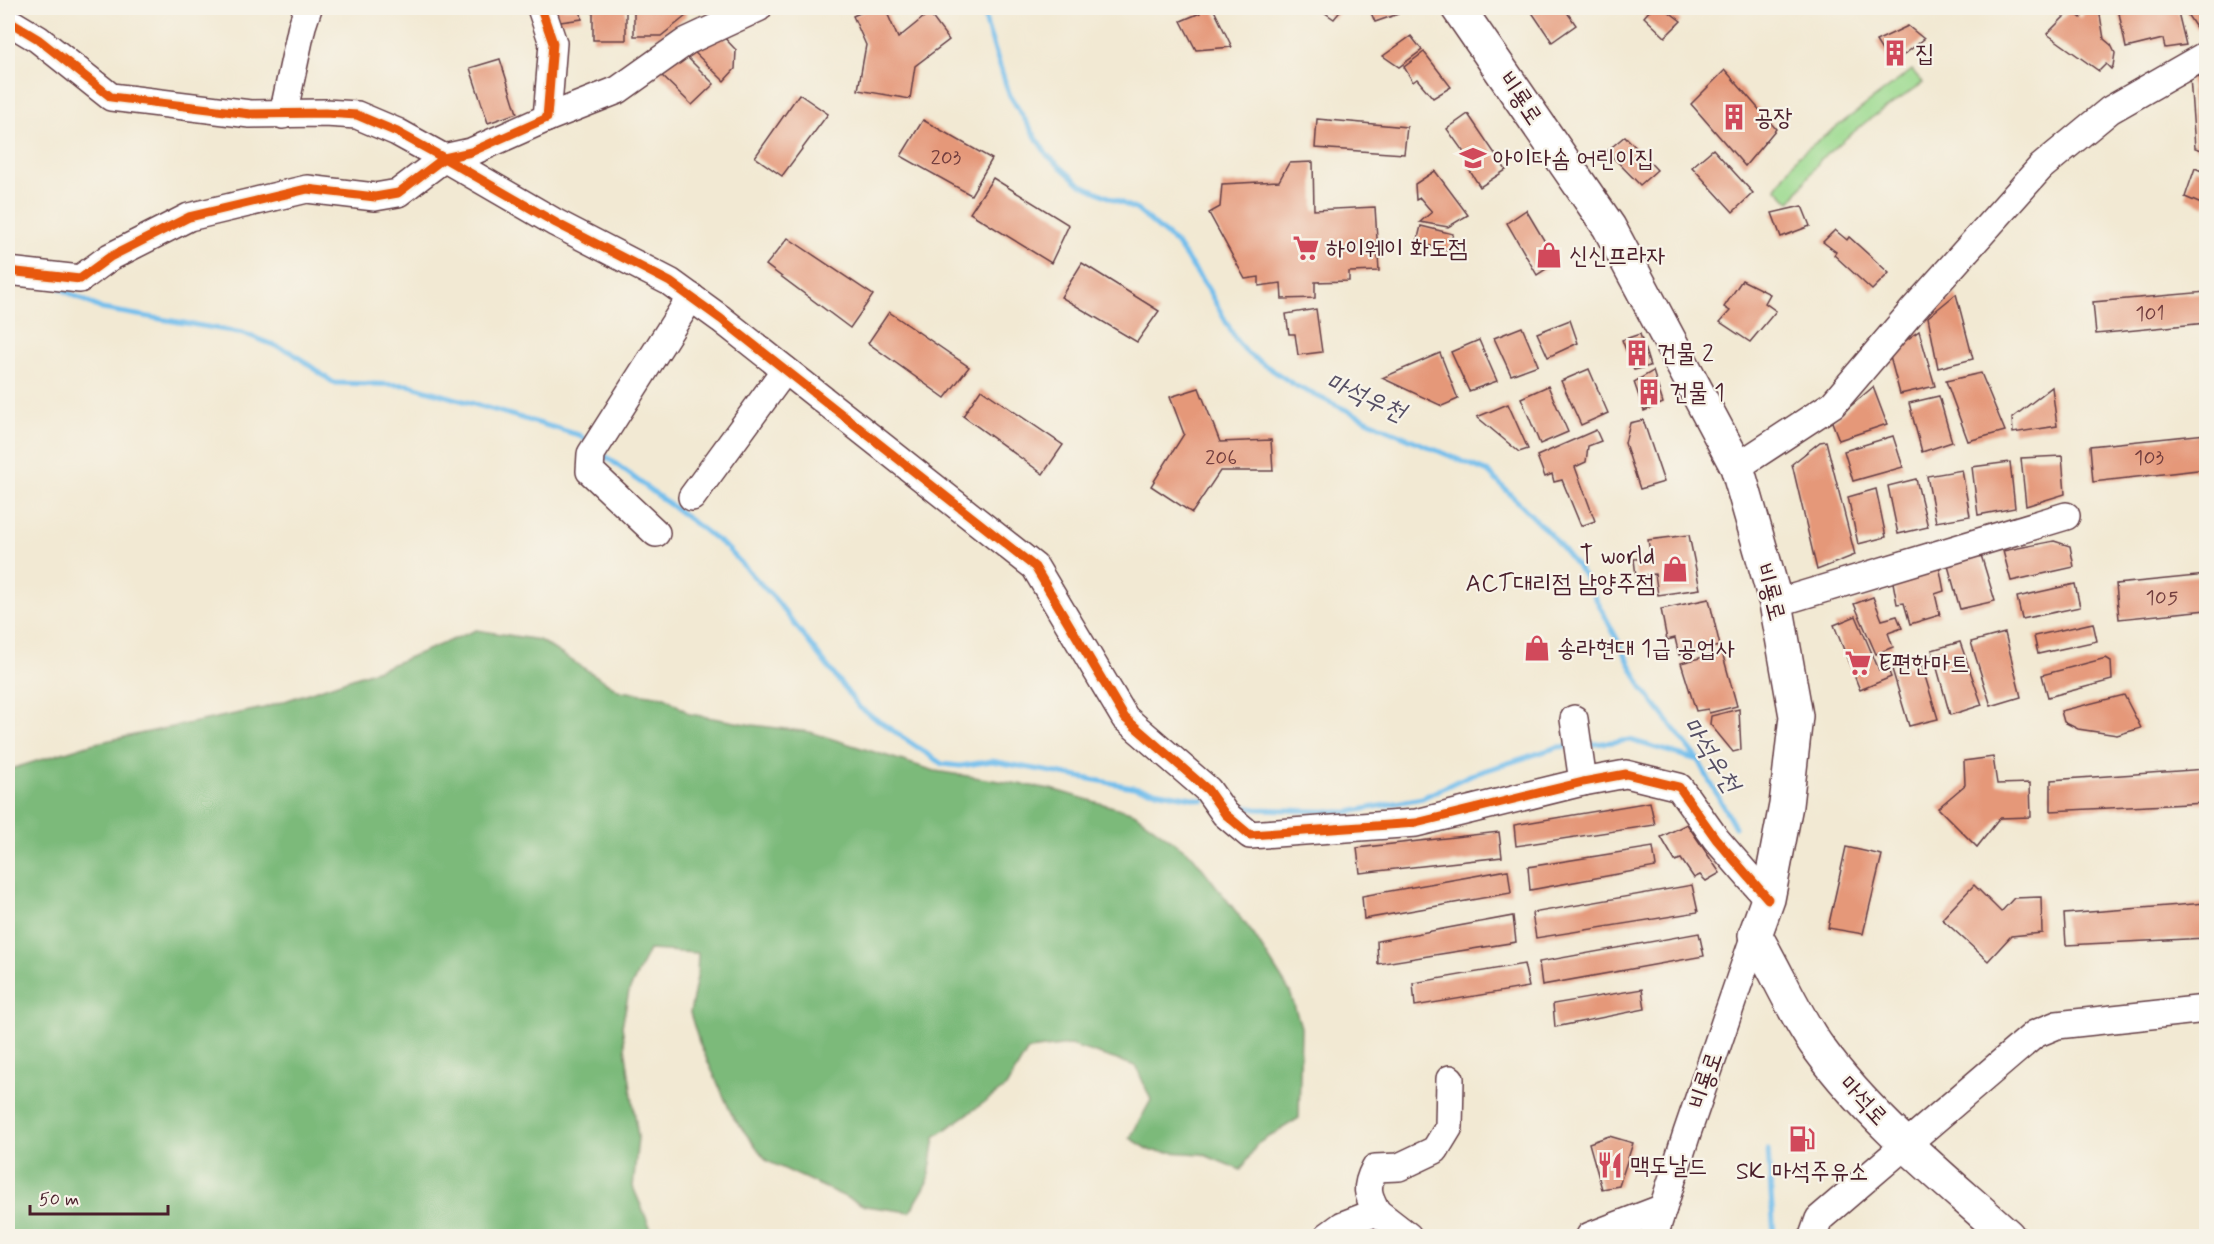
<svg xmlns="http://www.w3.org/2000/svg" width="2214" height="1244" viewBox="0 0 2214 1244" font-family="Mynerve,'Poor Story',sans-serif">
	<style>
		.green { fill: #9bda8f; stroke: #727c5d; stroke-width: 1.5 }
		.forest { fill: #7cba7a; stroke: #636c52; stroke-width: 1.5 }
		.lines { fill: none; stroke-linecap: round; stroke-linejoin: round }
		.stream { stroke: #72beec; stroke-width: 5 }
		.building { fill: #e59879 }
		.minor-casing { stroke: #633d44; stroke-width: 30 }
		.major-casing { stroke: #633d44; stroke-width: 36 }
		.minor { stroke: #fff; stroke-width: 27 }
		.major { stroke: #fff; stroke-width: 33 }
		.cycleway-casing { stroke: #f7f3e8; stroke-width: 13 }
		.cycleway { stroke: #e8590c; stroke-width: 9 }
		.labels { text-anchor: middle; stroke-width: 4.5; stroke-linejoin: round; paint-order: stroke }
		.number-label { font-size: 21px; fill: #713d3e }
		.poi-label { font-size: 24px; fill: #4a1f2b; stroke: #f7f3e8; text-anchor: start }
		.street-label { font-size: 24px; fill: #4a1f2b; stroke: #f7f3e8 }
		.water-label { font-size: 26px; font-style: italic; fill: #564f65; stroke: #f7f3e8 }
	</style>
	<rect width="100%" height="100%" fill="#f7f3e8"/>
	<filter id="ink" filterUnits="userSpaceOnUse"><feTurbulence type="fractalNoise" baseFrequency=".0167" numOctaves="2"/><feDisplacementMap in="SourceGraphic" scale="12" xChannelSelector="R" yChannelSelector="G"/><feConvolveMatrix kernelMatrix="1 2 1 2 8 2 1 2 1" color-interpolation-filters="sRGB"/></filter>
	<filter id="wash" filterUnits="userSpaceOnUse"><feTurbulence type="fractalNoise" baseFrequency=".008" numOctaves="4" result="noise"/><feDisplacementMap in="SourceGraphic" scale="24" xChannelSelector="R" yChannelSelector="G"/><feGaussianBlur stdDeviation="1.35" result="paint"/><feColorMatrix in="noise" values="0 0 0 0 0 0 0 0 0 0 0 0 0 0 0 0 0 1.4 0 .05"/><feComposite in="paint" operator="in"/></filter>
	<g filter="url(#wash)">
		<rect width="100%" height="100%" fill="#f2e9d3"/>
		<polygon class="green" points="1912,70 1923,83 1867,121 1821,159 1790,202 1776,188 1798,156"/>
		<polygon class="forest" points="476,630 539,640 620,691 665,697 690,714 752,725 810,732 935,771 1051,789 1134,813 1193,856 1254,935 1290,992 1301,1027 1299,1118 1257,1144 1241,1170 1202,1154 1151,1151 1130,1138 1151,1100 1136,1066 1070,1045 1028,1050 1006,1087 935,1137 928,1182 910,1212 865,1206 767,1161 733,1117 699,1042 690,1013 697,977 698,953 649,950 629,991 622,1026 638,1137 633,1187 654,1236 8,1236 8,770 91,744 264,708 388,666"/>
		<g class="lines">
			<g class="stream">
				<polyline points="984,8 987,26 1009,94 1047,155 1080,184 1137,210 1176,243 1208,289 1236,340 1247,353 1296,386 1386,429 1488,472 1552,536 1583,574 1643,689 1698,760 1735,827"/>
				<polyline points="61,289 102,309 243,333 291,352 334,383 409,385 579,435 588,442"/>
				<polyline points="600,452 726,547 775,599 860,708 942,764 960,766 992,761 1203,800"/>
				<polyline points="1585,745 1630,740 1698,760"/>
				<polyline points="1230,804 1257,809 1348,812 1422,798 1468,776 1558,747 1569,746"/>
				<polyline points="1768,1150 1774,1236"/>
			</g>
		</g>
		<g id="blocks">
			<g class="building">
				<polygon points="551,8 580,8 582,19 553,23"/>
				<rect x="593" y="8" width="33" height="32"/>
				<polygon points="634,8 685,8 686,16 661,36 634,36"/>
				<polygon points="871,8 885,8 898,38 929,13 949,40 915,66 910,99 858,90 866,45 853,16"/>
				<polygon points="1198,8 1213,8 1232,47 1196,50 1181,21 1200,13"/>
				<polygon points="1318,8 1343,8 1334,19"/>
				<polygon points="1369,8 1395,8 1398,14 1375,22"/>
				<polygon points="1529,8 1564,8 1576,25 1552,42"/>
				<polygon points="1652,8 1664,8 1681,21 1665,37 1644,17"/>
				<polygon points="2087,8 2100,15 2104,39 2111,45 2115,53 2113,66 2111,69 2106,64 2099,71 2047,34 2071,10 2081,18"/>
				<polygon points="2138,8 2177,8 2186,45 2165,48 2163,39 2126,48 2119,13"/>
				<polygon points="2183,8 2206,8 2206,21 2197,29"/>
				<polygon points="1908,26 1924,39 1891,65 1876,41"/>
				<polygon points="718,31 736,50 735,69 724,81 689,47"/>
				<polygon points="1411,36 1422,50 1399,67 1383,56"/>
				<polygon points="681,51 714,84 692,105 659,73"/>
				<polygon points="1424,52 1451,87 1433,98 1417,79 1413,82 1404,67"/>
				<polygon points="500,59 517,113 488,123 470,68"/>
				<polygon points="1725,70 1776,129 1745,166 1691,104"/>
				<polygon points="2206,76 2206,151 2195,148 2190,77"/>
				<polygon points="799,94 828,114 782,176 755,157"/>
				<polygon points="1468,114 1506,170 1480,187 1468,168 1473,165 1447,129"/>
				<polygon points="1317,119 1407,127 1404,154 1315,148"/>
				<polygon points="923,120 992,159 971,195 901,156"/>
				<polygon points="1625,136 1657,170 1640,185 1607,151"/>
				<polygon points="1713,149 1753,193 1733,212 1692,167"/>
				<polygon points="1313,162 1314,210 1375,207 1379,271 1349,272 1349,281 1315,282 1315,298 1282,299 1281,283 1259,286 1259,277 1245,279 1209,213 1220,207 1222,184 1279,181 1289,163"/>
				<polygon points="2195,168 2206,173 2206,206 2185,197"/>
				<polygon points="1435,171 1468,215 1448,227 1420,222 1432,212 1420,198 1416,200 1415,184"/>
				<polygon points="993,178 1069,225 1051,263 970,213"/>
				<polygon points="1802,206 1810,226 1781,237 1772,213"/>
				<polygon points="1526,210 1557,262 1537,275 1507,223"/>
				<polygon points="1421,226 1453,234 1448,251 1417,242"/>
				<polygon points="1835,230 1847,240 1849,237 1889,273 1872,290 1834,255 1836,252 1823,242"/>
				<polygon points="788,238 873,295 850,328 766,265"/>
				<polygon points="1082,263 1159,311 1137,342 1061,297"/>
				<polygon points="1742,280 1770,294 1765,303 1776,311 1750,342 1720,322 1730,311 1724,307"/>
				<polygon points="2206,292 2206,323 2096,334 2093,302"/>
				<polygon points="1956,294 1973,359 1938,368 1928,317"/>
				<polygon points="1316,309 1322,352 1298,355 1295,334 1289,334 1286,314"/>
				<polygon points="889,312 969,367 945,398 868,343"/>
				<polygon points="1570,320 1578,343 1548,357 1537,333"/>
				<polygon points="1522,327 1538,365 1511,375 1494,338"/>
				<polygon points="1919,331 1935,386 1900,394 1889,353"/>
				<polygon points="1640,334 1650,366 1634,370 1622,340"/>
				<polygon points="1479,340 1497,381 1469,391 1451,352"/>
				<polygon points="1440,353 1458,399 1442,406 1382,378"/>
				<polygon points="1589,369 1608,413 1581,425 1561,381"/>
				<polygon points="1653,371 1663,403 1644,411 1634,382"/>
				<polygon points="1981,373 2005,431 1968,441 1946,381"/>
				<polygon points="1548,386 1568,432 1540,444 1521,398"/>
				<polygon points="1873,387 1887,424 1839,440 1832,422"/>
				<polygon points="2052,387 2057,426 2013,433 2012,418"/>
				<polygon points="1199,388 1220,442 1271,440 1273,471 1220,471 1192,513 1151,486 1184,434 1170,397"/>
				<polygon points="981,389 1063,445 1043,474 963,416"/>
				<polygon points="1939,396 1952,442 1922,452 1909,403"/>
				<polygon points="1508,404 1528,449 1519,452 1477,417"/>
				<polygon points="1643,420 1664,482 1640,489 1625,443 1630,423"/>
				<polygon points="1596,430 1601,441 1588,446 1586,462 1575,467 1595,521 1581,526 1562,480 1554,482 1552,474 1545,477 1537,456"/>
				<polygon points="2206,434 2206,469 2093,482 2090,446"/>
				<polygon points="1893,436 1903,467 1853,481 1844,451"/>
				<polygon points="1826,441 1855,555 1817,570 1792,464 1820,442"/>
				<polygon points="2062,456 2065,494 2026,506 2021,458"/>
				<polygon points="2010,462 2015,508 1978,515 1972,467"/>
				<polygon points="1962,470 1970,516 1936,522 1927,476"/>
				<polygon points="1916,479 1928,527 1898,534 1888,486"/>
				<polygon points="1876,489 1886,537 1858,544 1848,497"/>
				<polygon points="1689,535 1700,589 1658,595 1655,574 1636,576 1634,559 1651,558 1648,540"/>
				<polygon points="2054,541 2070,546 2074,567 2011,581 2003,551"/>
				<polygon points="1981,555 1995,601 1960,609 1947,562"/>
				<polygon points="1939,565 1944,591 1935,594 1940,615 1910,624 1904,603 1897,604 1892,577"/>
				<polygon points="2206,575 2206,610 2119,619 2116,584"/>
				<polygon points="2075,584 2080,607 2022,619 2017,597"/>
				<polygon points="1873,597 1882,620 1897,616 1902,628 1888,633 1893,647 1876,654 1854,604"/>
				<polygon points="1709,599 1720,646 1679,655 1675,638 1667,640 1661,609"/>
				<polygon points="1856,616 1879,670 1887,667 1891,677 1860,690 1834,625"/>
				<polygon points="2093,623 2097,641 2038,654 2034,636"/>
				<polygon points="2005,633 2021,697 1991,706 1971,642"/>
				<polygon points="1960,642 1982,705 1950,715 1932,650"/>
				<polygon points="1722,652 1737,706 1709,713 1708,709 1696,711 1681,663"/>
				<polygon points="2106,658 2111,661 2112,680 2048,697 2042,675"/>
				<polygon points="1921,663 1938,719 1909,726 1892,669"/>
				<polygon points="2124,695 2141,728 2117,735 2078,729 2064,722 2061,711"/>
				<polygon points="1739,709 1741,750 1733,752 1710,724 1711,716"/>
				<polygon points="1993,757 1997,784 2030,783 2031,817 2000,818 1977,847 1938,808 1965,785 1964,761"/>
				<polygon points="2206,769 2206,803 2051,811 2051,780"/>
				<polygon points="1650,802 1655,825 1516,846 1514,825"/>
				<polygon points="1687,824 1720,873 1706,881 1700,875 1694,878 1681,859 1675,861 1661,837"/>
				<polygon points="1499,832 1502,857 1360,873 1357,848"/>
				<polygon points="1653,847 1656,867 1530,890 1528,867"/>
				<polygon points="1846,847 1882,855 1863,934 1828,928"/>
				<polygon points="1508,870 1511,893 1364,919 1362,896"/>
				<polygon points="1692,885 1698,912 1536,938 1532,913"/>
				<polygon points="1974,885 2001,912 2014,898 2041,897 2042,933 2011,936 1988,961 1942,919"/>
				<polygon points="2206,903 2206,938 2066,945 2064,914"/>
				<polygon points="1513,916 1516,942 1378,964 1377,941"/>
				<polygon points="1699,933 1704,956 1542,985 1539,962"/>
				<polygon points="1524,964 1529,987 1415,1006 1413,983"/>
				<polygon points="1642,989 1645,1009 1555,1027 1553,1004"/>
				<polygon points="1609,1136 1633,1143 1619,1186 1602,1189 1589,1143"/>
			</g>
		</g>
	</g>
	<g filter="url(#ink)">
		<use href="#blocks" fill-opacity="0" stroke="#633d44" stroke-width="1.5"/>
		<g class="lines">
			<g class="minor-casing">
				<g id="minor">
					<polyline points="541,8 553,43 547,118 471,152 444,158 556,223 670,282 721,319 1035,567 1125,718 1208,790 1225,814 1250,835 1416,823 1583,782 1626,774 1679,787 1716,839 1768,899"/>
					<polyline points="8,24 13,24 38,39 111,97 250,114 325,113 357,115 397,132 444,158 398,193 375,197 307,189 189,217 110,257 80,279 8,271"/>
					<polyline points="283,115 302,26 308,8"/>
					<polyline points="547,118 618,90 687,41 758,8"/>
					<polyline points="1737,467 1833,404 1913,310 2041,167 2110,110 2206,55"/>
					<polyline points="692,497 785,370"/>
					<polyline points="656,533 590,471 591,454 691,297"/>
					<polyline points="1776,603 2066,516"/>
					<polyline points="1574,719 1583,782"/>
					<path d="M1377,1212C1367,1194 1365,1187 1375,1168L1399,1167L1435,1150L1449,1127L1450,1079"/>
					<polyline points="1328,1236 1343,1225 1377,1212 1408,1236"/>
					<polyline points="1590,1236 1663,1208"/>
					<polyline points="1654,1236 1687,1133 1755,935"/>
					<polyline points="1813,1236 1819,1219 2035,1034 2057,1025 2206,1009"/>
				</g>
			</g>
			<g class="major-casing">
				<path id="major" d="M1458,8L1609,227L1737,467L1776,603L1796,716L1786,805L1768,899L1755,935C1777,972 1795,1016 1820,1050C1872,1121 1944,1178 2008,1236"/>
			</g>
			<use href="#minor" class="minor"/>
			<use href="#major" class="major"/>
			<g class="cycleway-casing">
				<g id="cycleway">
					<polyline points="541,8 553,43 547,118 471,152 444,158 556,223 670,282 721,319 1035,567 1125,718 1208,790 1225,814 1250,835 1416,823 1583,782 1626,774 1679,787 1716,839 1768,899"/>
					<polyline points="8,24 13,24 38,39 111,97 250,114 325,113 357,115 397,132 444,158 398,193 375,197 307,189 189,217 110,257 80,279 8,271"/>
				</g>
			</g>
			<use href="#cycleway" class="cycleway"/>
		</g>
	</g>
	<defs>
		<g id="building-bare" transform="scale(2.07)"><path d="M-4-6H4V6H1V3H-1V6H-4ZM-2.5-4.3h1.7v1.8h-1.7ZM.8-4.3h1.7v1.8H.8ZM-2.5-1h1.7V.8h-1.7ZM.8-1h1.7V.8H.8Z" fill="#d1495b" stroke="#f7f3e8" stroke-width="2.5" paint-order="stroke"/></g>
		<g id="school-bare" transform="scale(2.07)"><path d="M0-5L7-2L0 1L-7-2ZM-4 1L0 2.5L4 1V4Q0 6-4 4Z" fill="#d1495b" stroke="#f7f3e8" stroke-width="2.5" paint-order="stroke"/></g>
		<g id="supermarket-bare" transform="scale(2.07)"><path d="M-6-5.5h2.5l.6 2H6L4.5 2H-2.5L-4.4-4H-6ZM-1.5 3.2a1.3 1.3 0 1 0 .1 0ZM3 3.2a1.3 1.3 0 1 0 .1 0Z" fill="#d1495b" stroke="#f7f3e8" stroke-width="2.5" paint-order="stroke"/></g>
		<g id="shop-bare" transform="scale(2.07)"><path d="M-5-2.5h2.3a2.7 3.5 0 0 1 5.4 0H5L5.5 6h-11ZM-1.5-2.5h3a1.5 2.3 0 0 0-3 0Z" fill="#d1495b" stroke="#f7f3e8" stroke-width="2.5" paint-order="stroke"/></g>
		<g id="fuel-bare" transform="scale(2.07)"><path d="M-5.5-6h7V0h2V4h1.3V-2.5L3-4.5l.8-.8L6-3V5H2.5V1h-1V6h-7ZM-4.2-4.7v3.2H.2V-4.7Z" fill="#d1495b" stroke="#f7f3e8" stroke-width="2.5" paint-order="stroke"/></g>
		<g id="restaurant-bare" transform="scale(2.07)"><path d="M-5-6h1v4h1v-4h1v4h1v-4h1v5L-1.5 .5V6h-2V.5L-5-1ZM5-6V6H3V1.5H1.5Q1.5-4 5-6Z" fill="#d1495b" stroke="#f7f3e8" stroke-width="2.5" paint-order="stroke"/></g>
	</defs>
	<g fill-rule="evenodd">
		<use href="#building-bare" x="1895" y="53"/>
		<use href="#building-bare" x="1734" y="117"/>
		<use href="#school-bare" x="1473" y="158"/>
		<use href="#supermarket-bare" x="1306" y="248"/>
		<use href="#shop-bare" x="1549" y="255"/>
		<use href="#building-bare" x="1637" y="353"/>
		<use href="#building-bare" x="1649" y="392"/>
		<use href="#shop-bare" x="1675" y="569"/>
		<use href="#shop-bare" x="1537" y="648"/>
		<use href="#supermarket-bare" x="1858" y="663"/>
		<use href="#fuel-bare" x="1802" y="1139"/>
		<use href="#restaurant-bare" x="1610" y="1165"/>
	</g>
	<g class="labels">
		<g class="number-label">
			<text x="946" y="164">203</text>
			<text x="2150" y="320">101</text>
			<text x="1221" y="464">206</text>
			<text x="2149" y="464">103</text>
			<text x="2162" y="604">105</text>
		</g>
		<g class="poi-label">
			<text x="1915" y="61">집</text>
			<text x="1754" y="125">공장</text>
			<text x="1493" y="166">아이다솜 어린이집</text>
			<text x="1326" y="256">하이웨이 화도점</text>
			<text x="1569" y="263">신신프라자</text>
			<text x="1657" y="361">건물 2</text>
			<text x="1669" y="400">건물 1</text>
			<text x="1655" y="563" text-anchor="end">T world<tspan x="1655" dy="28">ACT대리점 남양주점</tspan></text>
			<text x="1557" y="656">송라현대 1급 공업사</text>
			<text x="1878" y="671">E편한마트</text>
			<text x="1630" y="1173">맥도날드</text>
			<text x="1802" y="1179" text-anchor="middle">SK 마석주유소</text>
		</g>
		<g class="street-label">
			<text transform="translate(1521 98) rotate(56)" y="8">비룡로</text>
			<text transform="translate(1771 592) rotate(75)" y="8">비룡로</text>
			<text transform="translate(1705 1080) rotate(-71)" y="8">비룡로</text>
			<text transform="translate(1864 1100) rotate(47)" y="8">마석로</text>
		</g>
		<g class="water-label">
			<text transform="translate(1366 396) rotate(24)" y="9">마석우천</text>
			<text transform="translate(1712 754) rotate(57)" y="9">마석우천</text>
		</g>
	</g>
	<rect width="2214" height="1244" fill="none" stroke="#f7f3e8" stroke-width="30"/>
	<path d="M30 1205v9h138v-9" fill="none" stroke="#4a1f2b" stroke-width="3"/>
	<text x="39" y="1205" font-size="18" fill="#4a1f2b" stroke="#f7f3e8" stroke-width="4.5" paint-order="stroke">50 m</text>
</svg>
